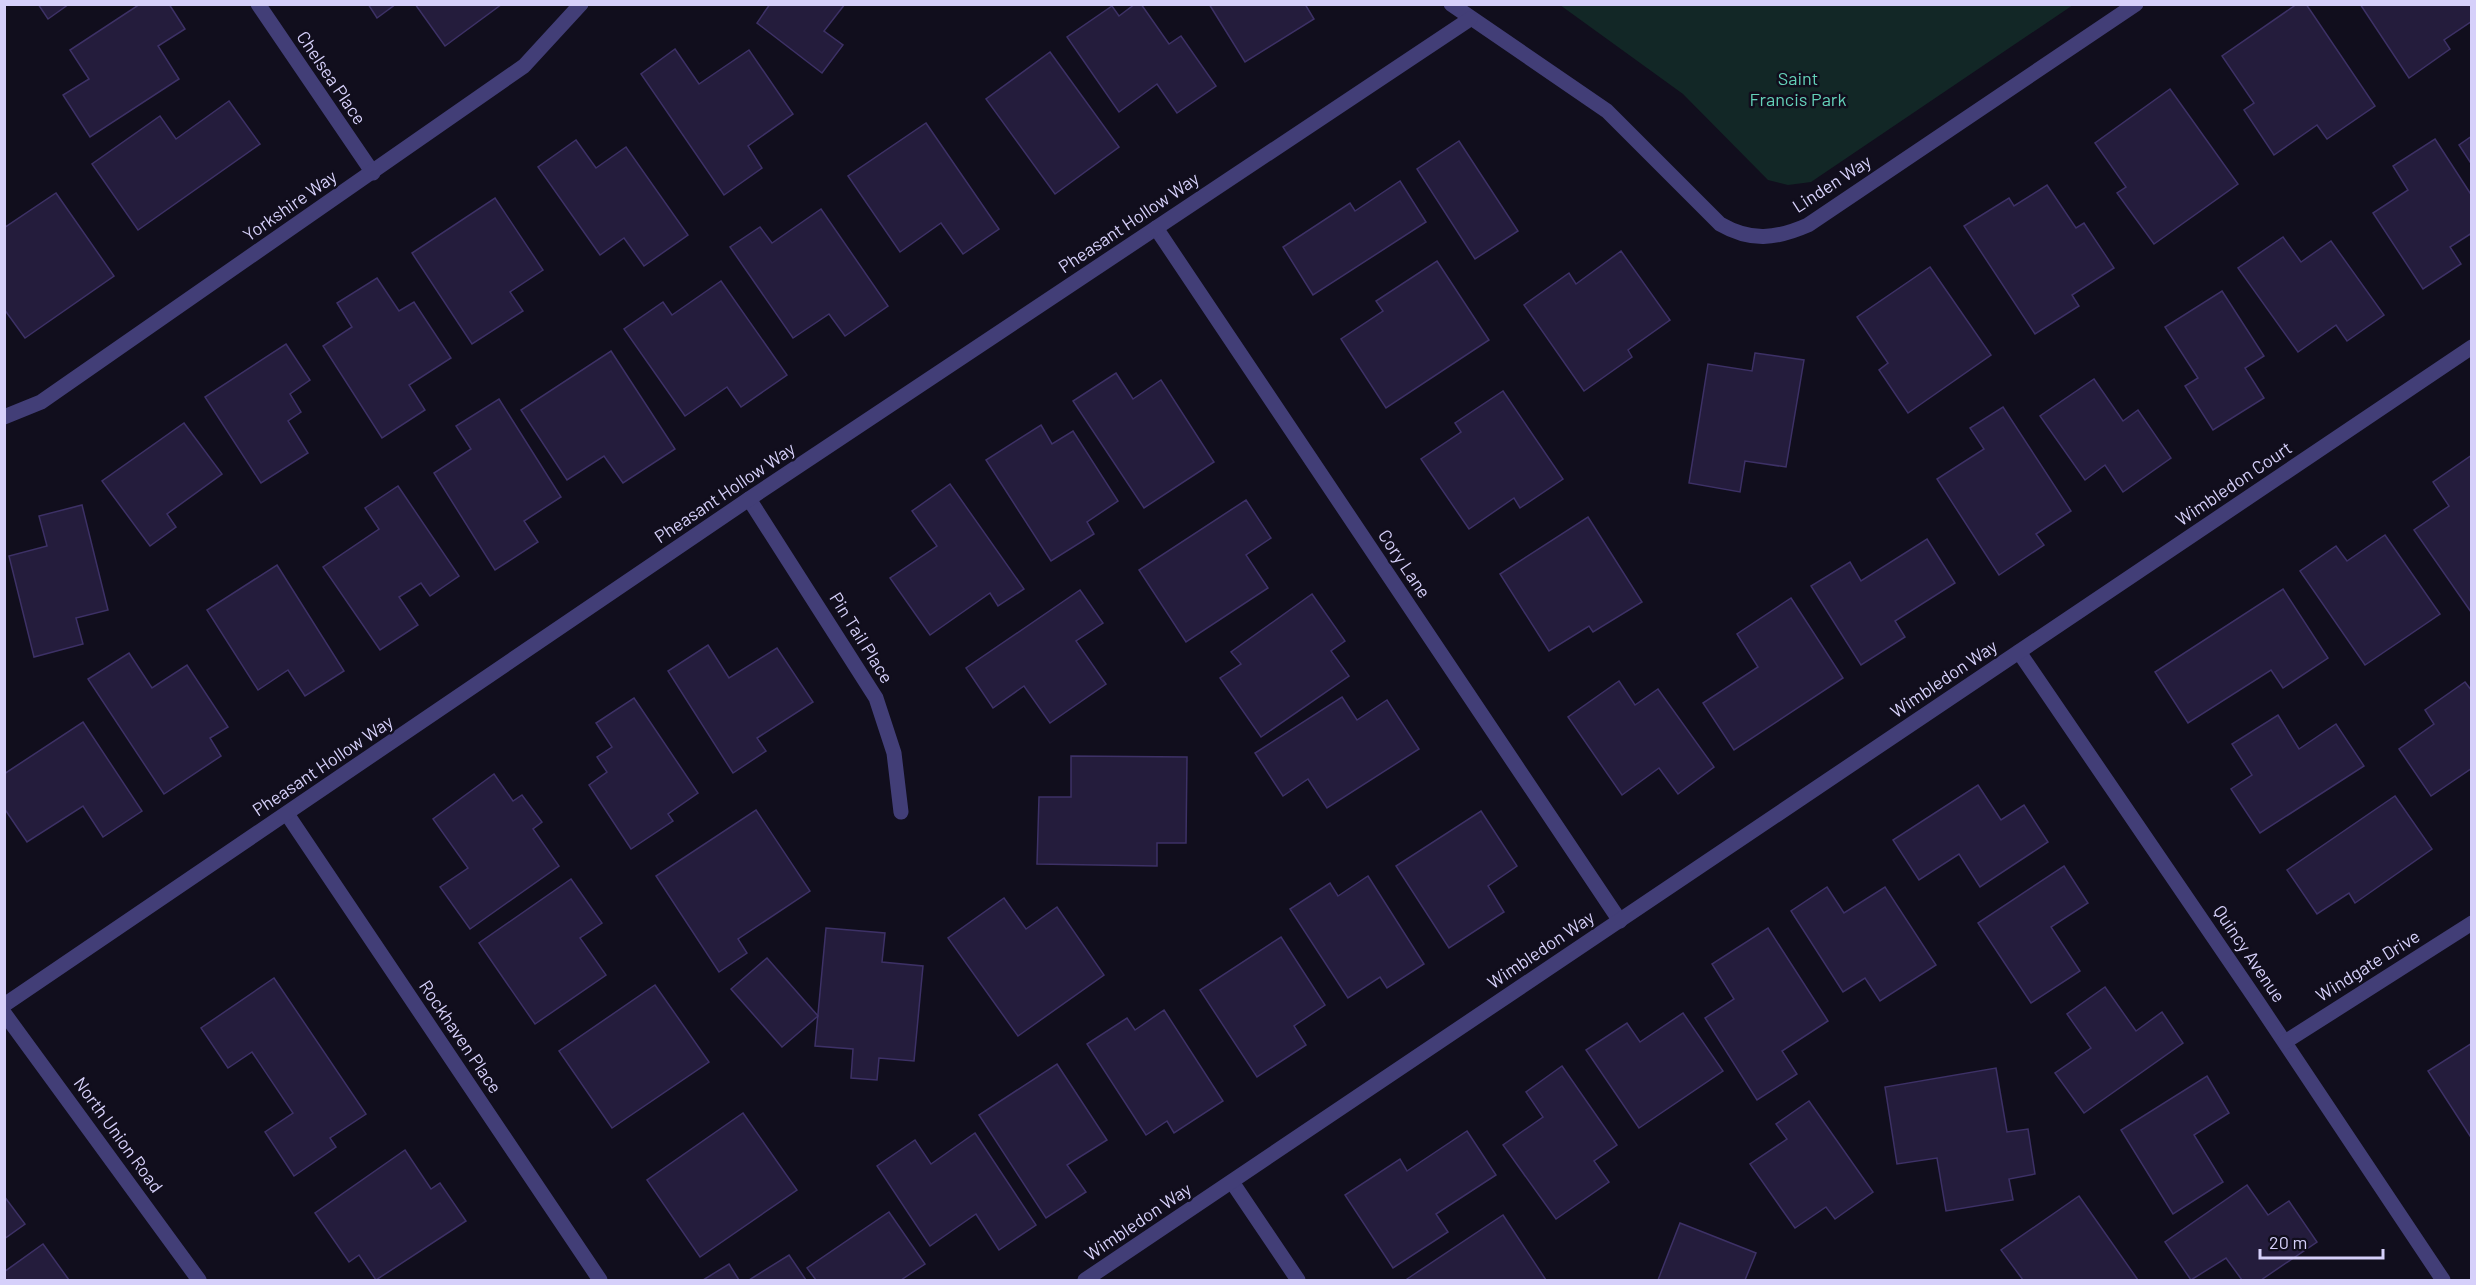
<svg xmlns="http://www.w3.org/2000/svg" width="2476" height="1285" viewBox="0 0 2476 1285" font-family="Barlow,sans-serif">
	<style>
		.green { fill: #122726 }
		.building { fill: #241c3c; stroke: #3d3166; stroke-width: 1.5 }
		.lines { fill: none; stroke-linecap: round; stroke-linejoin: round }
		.minor { stroke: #423e77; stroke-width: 15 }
		.tertiary { stroke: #423e77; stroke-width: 15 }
		.labels { text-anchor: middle; stroke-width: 5; stroke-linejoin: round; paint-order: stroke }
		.street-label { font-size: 18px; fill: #d6d0fa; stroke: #110e1d }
		.park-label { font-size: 18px; fill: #64d1b9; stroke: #110e1d }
	</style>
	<rect width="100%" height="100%" fill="#110e1d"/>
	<polygon class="green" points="1560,5 2073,5 1811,182 1788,185 1768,180 1683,94"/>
	<g class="building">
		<polygon points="38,4 69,4 48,19"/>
		<polygon points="140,4 169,4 185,29 158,46 179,79 90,137 63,95 89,79 70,50"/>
		<polygon points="368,4 396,4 377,18"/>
		<polygon points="415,4 502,4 445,46"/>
		<polygon points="770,4 845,4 824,31 843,45 822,73 757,23"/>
		<polygon points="1135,4 1141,4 1169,44 1181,36 1216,86 1177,113 1157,84 1119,112 1067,37 1112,6 1119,16"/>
		<polygon points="1209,4 1305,4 1314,19 1245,62"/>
		<polygon points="2297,4 2306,4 2375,106 2327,139 2317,125 2274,155 2244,110 2254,103 2222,56"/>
		<polygon points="2360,4 2472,4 2472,21 2444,40 2450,49 2409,78"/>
		<polygon points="675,49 699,84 749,50 793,114 748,146 762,168 724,195 641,74"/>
		<polygon points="1050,52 1119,147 1055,194 986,99"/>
		<polygon points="2170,89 2238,184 2154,244 2117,193 2126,187 2095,143"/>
		<polygon points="229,101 260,144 138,230 92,164 160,116 176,139"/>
		<polygon points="926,123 999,229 963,254 941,223 900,252 848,176"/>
		<polygon points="2472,136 2472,165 2459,145"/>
		<polygon points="2435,139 2472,196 2472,233 2450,247 2461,264 2423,289 2373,213 2408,190 2393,166"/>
		<polygon points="576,140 596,168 626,147 688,235 644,266 624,238 600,255 538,167"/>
		<polygon points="1459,141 1518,231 1475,259 1417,169"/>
		<polygon points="1400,181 1426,222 1313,295 1283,247 1350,203 1355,211"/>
		<polygon points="2047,185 2076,228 2084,223 2114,268 2072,295 2079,306 2035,334 1964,226 2009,198 2014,206"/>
		<polygon points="56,193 114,276 25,338 4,309 4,228"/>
		<polygon points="495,198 543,270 510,292 523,311 472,344 412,253"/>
		<polygon points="821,209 888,306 845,336 829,314 793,338 730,247 760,227 772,243"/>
		<polygon points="2283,237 2301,262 2331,241 2384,315 2347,341 2336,325 2298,352 2238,268"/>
		<polygon points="1621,251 1670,320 1628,350 1632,357 1584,391 1524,305 1569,273 1576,284"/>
		<polygon points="1437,261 1489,340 1386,408 1341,339 1383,311 1376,301"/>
		<polygon points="1930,267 1991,355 1908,413 1879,370 1888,363 1857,317"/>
		<polygon points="377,278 399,311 414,302 451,358 409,385 425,410 382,438 323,346 352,327 337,303"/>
		<polygon points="721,281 787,375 741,407 727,387 685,416 624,329 663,302 672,315"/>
		<polygon points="2222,291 2264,356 2245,368 2264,398 2213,430 2185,386 2198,378 2165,327"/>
		<polygon points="286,344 310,380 290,394 301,412 288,421 308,453 261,483 205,397"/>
		<polygon points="611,351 675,449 623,483 604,456 567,480 521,410"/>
		<polygon points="1755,353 1804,360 1786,467 1745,461 1740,492 1689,483 1708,364 1752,371"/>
		<polygon points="1116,373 1133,399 1161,380 1214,462 1144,508 1073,401"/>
		<polygon points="2094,379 2123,421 2138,410 2171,458 2123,492 2105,465 2085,480 2040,416"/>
		<polygon points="1503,391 1563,479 1520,508 1514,498 1469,529 1421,459 1461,432 1455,423"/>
		<polygon points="499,399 561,497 524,521 538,542 495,570 434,473 471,449 456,426"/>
		<polygon points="2003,407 2071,511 2036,534 2044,545 1999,575 1937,479 1984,449 1970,428"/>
		<polygon points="184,423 222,474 167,514 176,527 150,546 102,481"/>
		<polygon points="1041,425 1052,444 1073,431 1118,501 1087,522 1094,534 1051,561 986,460"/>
		<polygon points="2472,455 2472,612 2471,612 2414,530 2449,506 2433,482"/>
		<polygon points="950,484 1024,589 998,606 990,593 930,635 890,578 937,546 912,511"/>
		<polygon points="398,486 459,576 430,596 421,583 399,597 418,625 380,650 323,567 379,529 365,508"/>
		<polygon points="1246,500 1271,538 1246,555 1268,588 1186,642 1139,570"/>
		<polygon points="82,505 108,610 76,618 83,644 34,657 9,556 47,546 39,516"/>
		<polygon points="1588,517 1642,602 1593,632 1589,626 1549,651 1500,574"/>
		<polygon points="2385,535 2440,614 2365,665 2300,571 2336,546 2347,561"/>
		<polygon points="1927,539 1955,583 1895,621 1905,637 1861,665 1811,586 1850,562 1861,581"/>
		<polygon points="277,565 344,671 305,696 288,670 258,690 207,610"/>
		<polygon points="2283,589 2328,658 2283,688 2271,670 2188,723 2155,672"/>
		<polygon points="1080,590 1103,623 1076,641 1106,684 1050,723 1024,686 993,708 966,668"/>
		<polygon points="1312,594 1345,641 1331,651 1349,676 1261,737 1220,678 1241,664 1231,652"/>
		<polygon points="1791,598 1843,678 1734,750 1703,703 1758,667 1737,634"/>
		<polygon points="708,645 729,678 777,648 813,702 757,738 766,751 733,773 668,671"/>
		<polygon points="129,653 152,688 187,665 228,727 210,738 221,756 164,794 88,679"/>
		<polygon points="1619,681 1635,705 1658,689 1714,767 1678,794 1659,768 1622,795 1568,717"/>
		<polygon points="2465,682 2472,691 2472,768 2431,796 2399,749 2434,724 2425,710"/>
		<polygon points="1342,697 1357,720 1387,700 1419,749 1327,808 1308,779 1283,796 1255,753"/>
		<polygon points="634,698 698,793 668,814 673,821 631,849 589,785 607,772 597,757 612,747 596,723"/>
		<polygon points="2278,715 2299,749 2336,724 2364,766 2260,833 2231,789 2252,775 2232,744"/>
		<polygon points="83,722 142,811 103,837 83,806 27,842 4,808 4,774"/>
		<polygon points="1071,756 1187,757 1186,843 1157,843 1157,866 1037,864 1039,797 1071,797"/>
		<polygon points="494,774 513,801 522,795 542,822 533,829 559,866 470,929 440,887 468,868 433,819"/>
		<polygon points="1978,785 2001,820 2024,805 2048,842 1980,887 1959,854 1919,880 1893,840"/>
		<polygon points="2395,796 2432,849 2355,903 2349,893 2317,914 2287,870"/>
		<polygon points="756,810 810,891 738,939 747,953 719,972 656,876"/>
		<polygon points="1481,811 1517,866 1488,886 1504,912 1449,948 1396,866"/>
		<polygon points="2064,866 2088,903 2051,927 2080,971 2031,1003 1978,923"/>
		<polygon points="1368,876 1424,964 1387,988 1380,977 1348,998 1290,909 1330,883 1338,896"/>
		<polygon points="571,879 602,923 580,938 606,975 535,1024 479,943"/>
		<polygon points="1827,887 1844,913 1885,887 1936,965 1880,1001 1865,978 1843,992 1791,911"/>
		<polygon points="1004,898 1026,929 1057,907 1104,975 1018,1036 948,938"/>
		<polygon points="826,928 885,933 882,962 923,966 914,1061 879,1058 877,1080 851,1078 853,1049 815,1046"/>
		<polygon points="1768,928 1828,1021 1782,1051 1797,1074 1757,1100 1705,1018 1734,999 1712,964"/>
		<polygon points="1281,937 1325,1005 1294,1026 1306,1045 1257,1077 1200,990"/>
		<polygon points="767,958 818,1016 782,1047 731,989"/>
		<polygon points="274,978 366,1114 330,1138 336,1147 294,1176 265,1132 293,1113 252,1052 228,1068 201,1028"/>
		<polygon points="655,985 709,1062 612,1128 559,1051"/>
		<polygon points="2105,987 2136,1031 2162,1012 2183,1043 2084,1113 2055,1073 2091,1048 2067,1014"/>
		<polygon points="1164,1010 1223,1101 1174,1133 1167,1121 1146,1135 1087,1044 1127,1018 1135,1030"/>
		<polygon points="1683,1013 1723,1071 1639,1128 1586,1050 1627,1023 1640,1042"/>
		<polygon points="2472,1043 2472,1139 2428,1071"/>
		<polygon points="1057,1064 1107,1140 1067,1165 1086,1192 1046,1218 979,1115"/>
		<polygon points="1562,1066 1617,1145 1594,1161 1609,1182 1556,1219 1503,1145 1543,1117 1526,1092"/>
		<polygon points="1996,1068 2007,1132 2028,1129 2035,1174 2009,1179 2013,1200 1946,1211 1937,1158 1897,1164 1885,1087"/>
		<polygon points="2207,1076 2229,1113 2194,1135 2223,1182 2173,1214 2121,1130"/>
		<polygon points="1809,1101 1873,1192 1835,1219 1826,1207 1795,1228 1750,1164 1787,1139 1776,1124"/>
		<polygon points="743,1113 797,1190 700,1257 647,1180"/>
		<polygon points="1467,1131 1496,1175 1436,1214 1448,1232 1393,1268 1345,1195 1400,1159 1407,1171"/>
		<polygon points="975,1133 1036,1225 999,1250 976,1214 930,1246 877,1166 915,1140 931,1164"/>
		<polygon points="405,1150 431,1189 440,1183 466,1221 376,1280 359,1255 349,1262 315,1213"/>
		<polygon points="2247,1185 2268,1215 2289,1201 2317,1242 2261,1280 2242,1280 2226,1258 2191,1280 2165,1242"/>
		<polygon points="4,1196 25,1224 4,1239"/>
		<polygon points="2079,1196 2138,1280 2023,1280 2001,1250"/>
		<polygon points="889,1212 925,1264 901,1280 816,1280 807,1268"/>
		<polygon points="1503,1215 1546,1280 1408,1280 1407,1279"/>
		<polygon points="1680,1223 1756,1253 1745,1280 1658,1280"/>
		<polygon points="43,1244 69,1280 4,1280 4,1272"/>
		<polygon points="789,1255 806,1280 749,1280"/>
		<polygon points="729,1264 739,1280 703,1280"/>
	</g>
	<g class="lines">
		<g class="minor">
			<polyline points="258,4 373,173"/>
			<path d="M1451,4L1607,111L1720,224C1751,242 1776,239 1808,225L2136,4"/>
			<polyline points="1156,228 1620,921"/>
			<polyline points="4,417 41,402 524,66 581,4"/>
			<polyline points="749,499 876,698 894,753 901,812"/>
			<polyline points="2019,652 2257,1001 2443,1280"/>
			<polyline points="287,814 600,1280"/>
			<polyline points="4,1005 749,499 1470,19"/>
			<polyline points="2285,1042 2472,923"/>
			<polyline points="1232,1182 1298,1280"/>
			<polyline points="1085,1280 2472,347"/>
		</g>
		<polyline class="tertiary" points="4,1013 199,1280"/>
	</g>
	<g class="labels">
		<g class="street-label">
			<text transform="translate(331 78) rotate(56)" y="6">Chelsea Place</text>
			<text transform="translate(1832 184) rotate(-33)" y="6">Linden Way</text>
			<text transform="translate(290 206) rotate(-35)" y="6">Yorkshire Way</text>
			<text transform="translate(1129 223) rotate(-34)" y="6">Pheasant Hollow Way</text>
			<text transform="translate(2234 484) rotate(-34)" y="6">Wimbledon Court</text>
			<text transform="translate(725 493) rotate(-34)" y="6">Pheasant Hollow Way</text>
			<text transform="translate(1404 564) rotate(56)" y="6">Cory Lane</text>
			<text transform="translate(861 638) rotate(58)" y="6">Pin Tail Place</text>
			<text transform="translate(1944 679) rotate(-34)" y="6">Wimbledon Way</text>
			<text transform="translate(323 766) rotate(-34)" y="6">Pheasant Hollow Way</text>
			<text transform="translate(1541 950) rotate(-34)" y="6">Wimbledon Way</text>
			<text transform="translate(2249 954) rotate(56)" y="6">Quincy Avenue</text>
			<text transform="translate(2368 966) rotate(-32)" y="6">Windgate Drive</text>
			<text transform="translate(460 1037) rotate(56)" y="6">Rockhaven Place</text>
			<text transform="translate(118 1135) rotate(54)" y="6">North Union Road</text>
			<text transform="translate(1138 1222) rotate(-34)" y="6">Wimbledon Way</text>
		</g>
		<g class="park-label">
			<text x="1798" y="85">Saint<tspan x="1798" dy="21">Francis Park</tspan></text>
		</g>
	</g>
	<rect width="2476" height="1285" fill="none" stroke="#d6d0fa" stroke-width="12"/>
	<path d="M2260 1249v9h123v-9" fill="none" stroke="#d6d0fa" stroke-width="3"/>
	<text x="2269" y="1249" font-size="18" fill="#d6d0fa" stroke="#110e1d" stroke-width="4.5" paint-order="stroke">20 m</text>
</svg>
